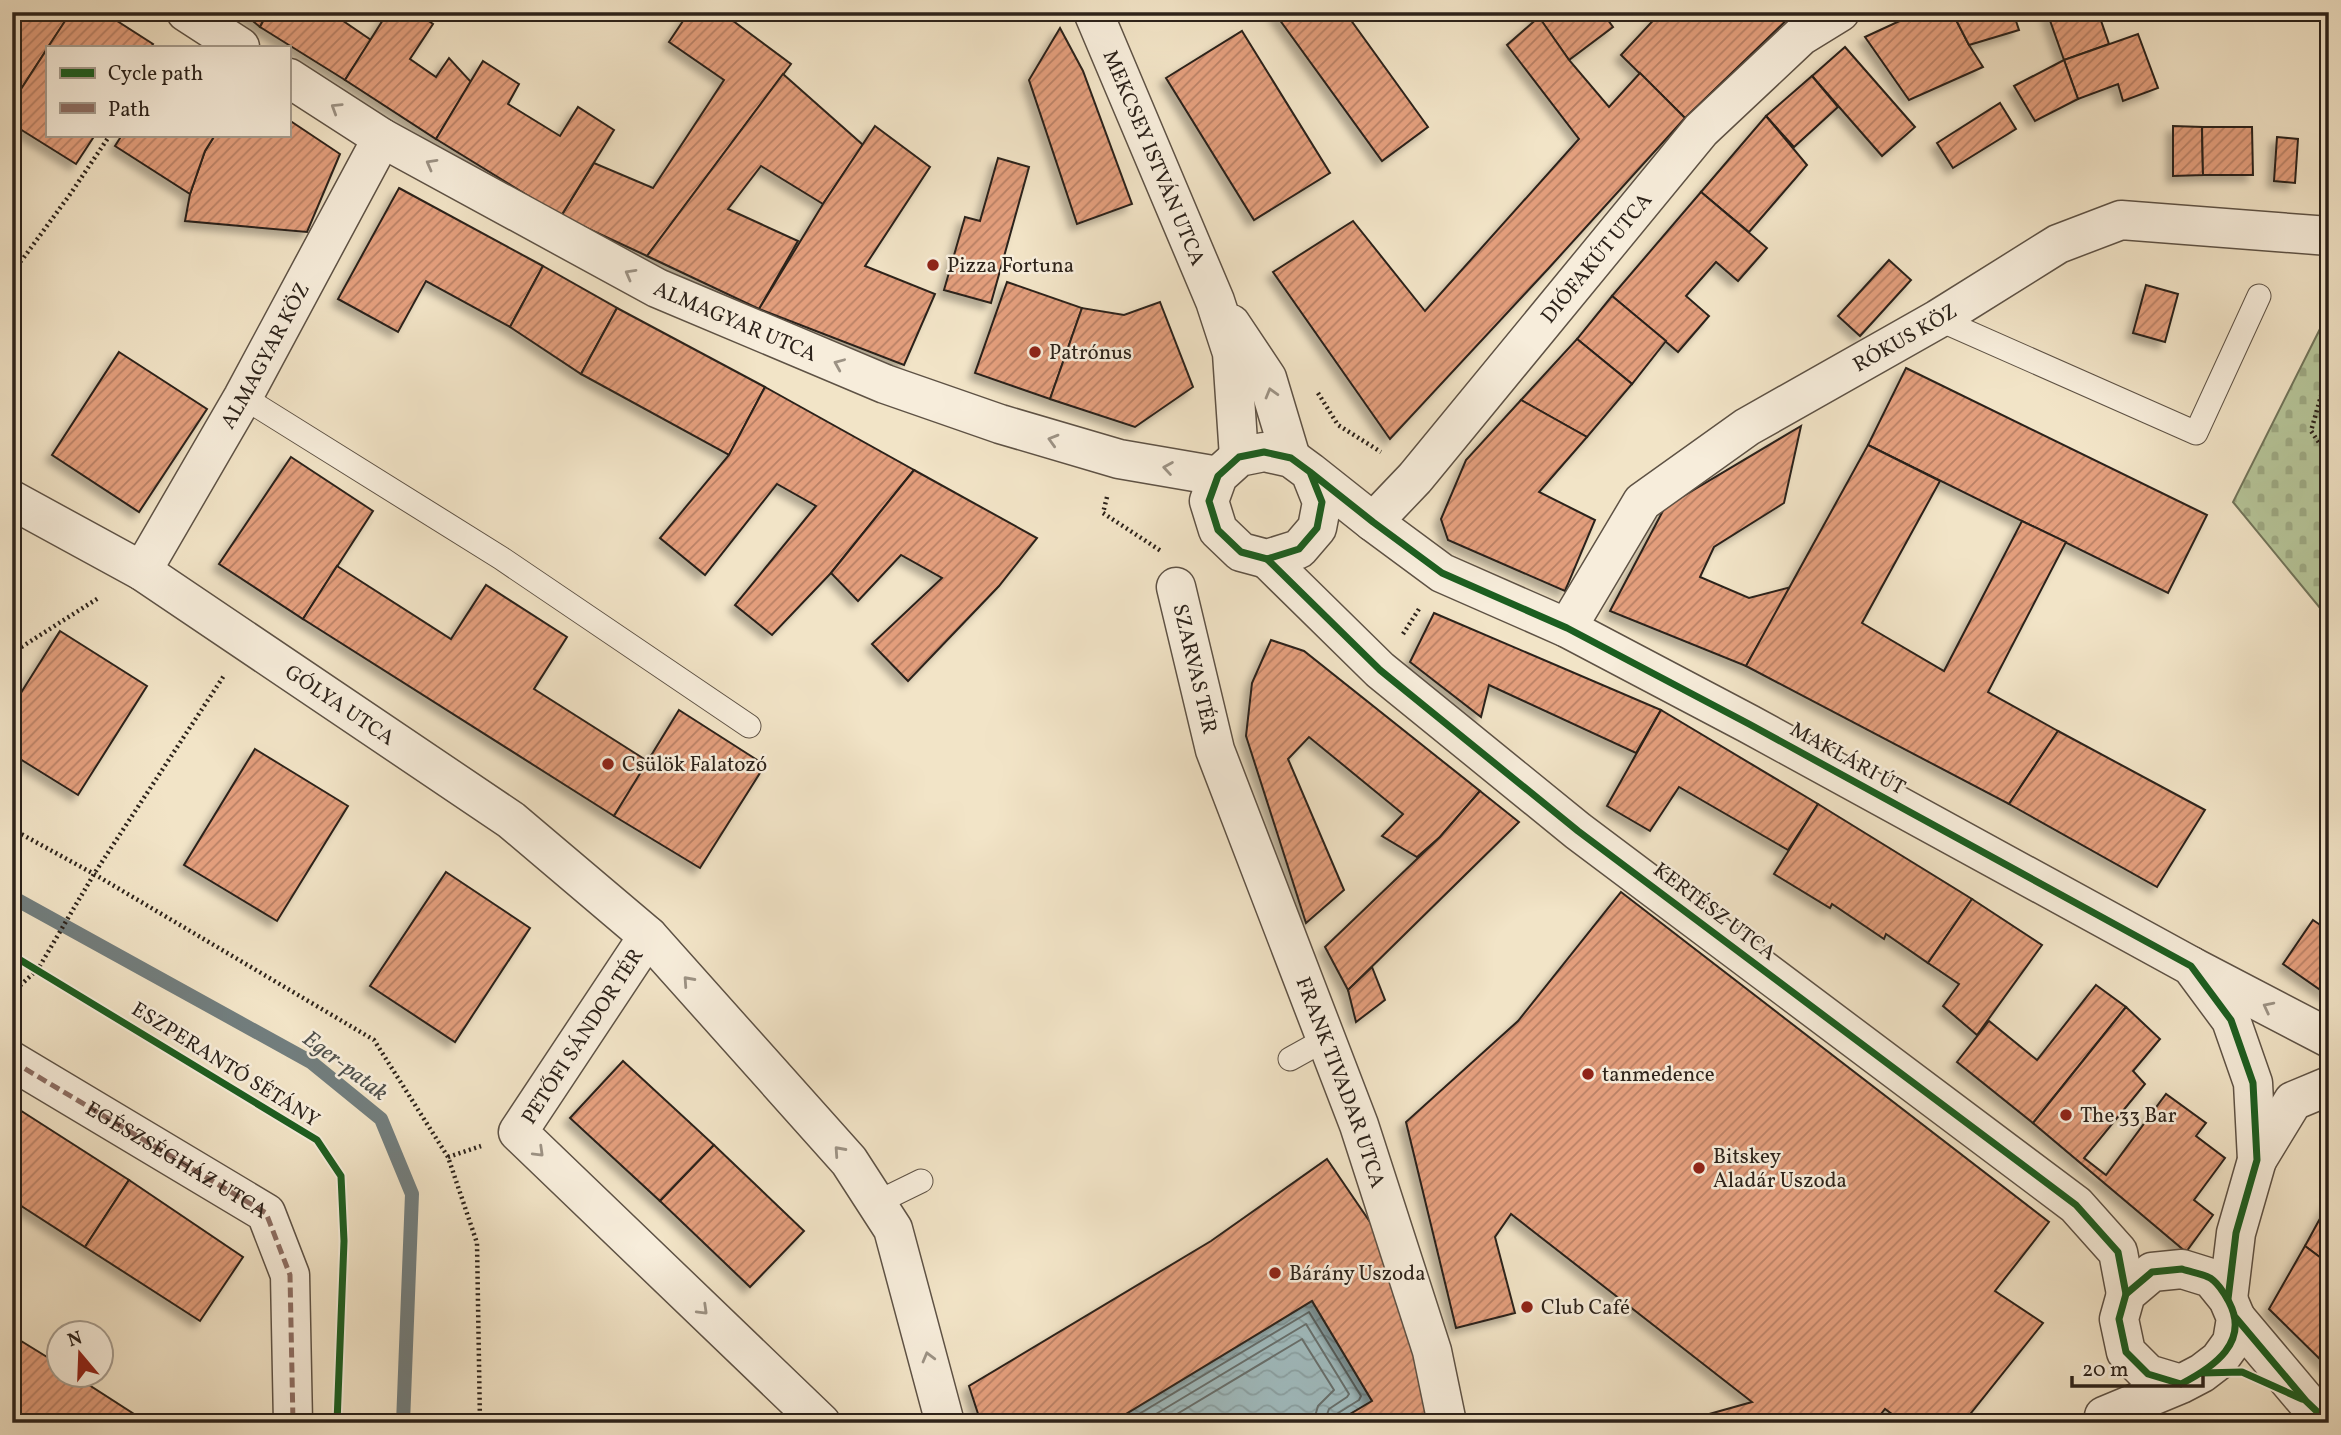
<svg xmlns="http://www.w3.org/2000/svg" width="2341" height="1435" viewBox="0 0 2341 1435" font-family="Vollkorn,serif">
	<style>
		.cemetery { fill: url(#cemetery-stones); stroke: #71745a; stroke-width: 2 }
		.water { fill: url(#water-waves); stroke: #727e7e; stroke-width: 2 }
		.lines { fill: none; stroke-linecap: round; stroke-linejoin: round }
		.shore { stroke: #666f6d; stroke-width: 2 }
		.stream { stroke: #727e7e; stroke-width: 14 }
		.building { fill: url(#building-hatch); stroke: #2c221a; stroke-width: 2; filter: url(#shadow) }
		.service-casing { stroke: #5e5245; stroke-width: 25 }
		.minor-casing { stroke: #5e5245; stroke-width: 41 }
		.tertiary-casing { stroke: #5e5245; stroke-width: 41 }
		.path { stroke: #2c221a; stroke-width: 4.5; stroke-dasharray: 2 3.5; stroke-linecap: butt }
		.service { stroke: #f7eddb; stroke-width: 23 }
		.minor { stroke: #f7eddb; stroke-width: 38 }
		.tertiary { stroke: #f7eddb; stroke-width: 38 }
		.quiet { stroke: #8d6e63; stroke-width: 5; stroke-dasharray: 10 5; stroke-linecap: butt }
		.cycleway-casing { stroke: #f7eddb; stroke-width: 11 }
		.cycleway { stroke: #1b5e20; stroke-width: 7 }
		.oneway { stroke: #9c9284 }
		.poi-dot { fill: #8f2418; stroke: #f7eddb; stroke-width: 2.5 }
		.labels { text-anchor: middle; stroke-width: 5; stroke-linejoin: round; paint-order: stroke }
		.street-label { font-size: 21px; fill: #2c221a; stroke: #f7eddb }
		.poi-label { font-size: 21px; fill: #2c221a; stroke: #f7eddb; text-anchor: start }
		.water-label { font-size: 23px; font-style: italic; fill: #4f504c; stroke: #f7eddb }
	</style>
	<defs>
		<pattern id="cemetery-stones" width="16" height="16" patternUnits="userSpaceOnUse" patternTransform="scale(1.75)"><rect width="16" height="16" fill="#b6c599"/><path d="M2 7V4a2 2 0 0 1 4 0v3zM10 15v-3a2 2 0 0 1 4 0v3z" fill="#9da983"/></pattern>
		<pattern id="water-waves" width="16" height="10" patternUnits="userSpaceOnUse" patternTransform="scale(1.75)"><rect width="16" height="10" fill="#a0bcc0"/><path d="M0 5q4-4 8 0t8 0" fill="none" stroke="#8aa1a4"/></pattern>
		<pattern id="building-hatch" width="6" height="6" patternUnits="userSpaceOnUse" patternTransform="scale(1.75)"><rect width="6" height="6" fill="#e39e7c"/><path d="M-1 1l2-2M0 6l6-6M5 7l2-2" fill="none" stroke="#b88065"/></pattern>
		<filter id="shadow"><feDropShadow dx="-6" dy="6" stdDeviation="3.5" flood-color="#0004"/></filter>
	</defs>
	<rect width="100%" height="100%" fill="#f2e4c7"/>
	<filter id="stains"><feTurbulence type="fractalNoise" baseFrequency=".00286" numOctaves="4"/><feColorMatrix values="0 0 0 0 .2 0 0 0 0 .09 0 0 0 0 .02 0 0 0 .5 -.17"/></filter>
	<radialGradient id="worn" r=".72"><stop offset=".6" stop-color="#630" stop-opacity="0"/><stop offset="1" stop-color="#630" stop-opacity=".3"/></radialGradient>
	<polygon class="cemetery" points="2329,311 2329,619 2233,502"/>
	<polygon class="water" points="1312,1301 1372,1401 1335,1423 1111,1423"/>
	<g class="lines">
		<g class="shore">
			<polyline points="1124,1423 1309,1312 1361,1396 1359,1400 1335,1415 1332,1423"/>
			<polyline points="1141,1423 1306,1324 1349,1394 1347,1397 1329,1409 1324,1423"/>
			<polyline points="1162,1423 1302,1339 1334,1390 1318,1406 1313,1423"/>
		</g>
		<polyline class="stream" points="12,897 311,1062 381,1119 412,1194 403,1423"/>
	</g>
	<g class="building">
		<polygon points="12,12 71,12 12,103"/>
		<polygon points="71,12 103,12 153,44 151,47 48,47"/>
		<polygon points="242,12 268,12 260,27"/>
		<polygon points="268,12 330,12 371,40 345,80 260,27"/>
		<polygon points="388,12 416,12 433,24 410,59 436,77 449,58 471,82 436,139 345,80"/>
		<polygon points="689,12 721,12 791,64 647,256 561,216 594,163 653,188 724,80 669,42"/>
		<polygon points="1274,12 1345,12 1428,127 1382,161"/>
		<polygon points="1535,12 1602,12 1613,27 1569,60"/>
		<polygon points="1661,12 1795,12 1685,118 1621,55"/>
		<polygon points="1919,12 1952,12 1969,45 1983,67 1909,100 1865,37"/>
		<polygon points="1952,12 2013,12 2019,30 1969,45"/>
		<polygon points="2047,12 2098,12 2109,44 2064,60"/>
		<polygon points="1539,17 1569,60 1609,107 1640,73 1685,118 1548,269 1390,439 1273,272 1353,221 1425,311 1579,139 1507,45"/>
		<polygon points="1060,28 1083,71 1132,204 1077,224 1029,80"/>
		<polygon points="1242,31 1330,173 1254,220 1166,78"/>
		<polygon points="2138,34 2158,88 2123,101 2118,84 2078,99 2064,60"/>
		<polygon points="1845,47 1915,127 1882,156 1812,76"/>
		<polygon points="47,49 47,135 95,135 76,164 12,124 12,103"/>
		<polygon points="2064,60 2078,99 2035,121 2014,86"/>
		<polygon points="483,61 519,84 508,104 560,136 578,107 614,130 561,216 436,139"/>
		<polygon points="783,74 863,145 823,204 761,166 728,209 798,241 759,309 647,256"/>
		<polygon points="1812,76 1838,107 1794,147 1766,116"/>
		<polygon points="2000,103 2016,129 1953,168 1937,143"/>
		<polygon points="1766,116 1807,165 1749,232 1701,192"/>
		<polygon points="289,120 340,154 307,232 185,221 190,194 205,151 215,135 289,135"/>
		<polygon points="875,126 930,167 865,266 935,294 904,365 759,309 823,204"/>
		<polygon points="2173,126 2202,127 2203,175 2173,176"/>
		<polygon points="2202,127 2252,127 2253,175 2203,175"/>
		<polygon points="122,135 215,135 205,151 190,194 115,146"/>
		<polygon points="2277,137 2298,139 2295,183 2274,181"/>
		<polygon points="998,158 1029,167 991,303 944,290 965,217 980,221"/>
		<polygon points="399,188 543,266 510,327 426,281 398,332 338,299"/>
		<polygon points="1701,192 1767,248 1738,281 1716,262 1686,296 1709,316 1678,352 1612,296"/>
		<polygon points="1889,260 1911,280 1860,336 1838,316"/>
		<polygon points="543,266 617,308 581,374 510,327"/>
		<polygon points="1007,282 1082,308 1050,399 975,373"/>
		<polygon points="2146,285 2178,294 2165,342 2133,333"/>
		<polygon points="1612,296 1666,341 1632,384 1577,339"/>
		<polygon points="1160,302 1193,387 1135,427 1050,399 1082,308 1124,315"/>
		<polygon points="617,308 765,387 729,455 581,374"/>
		<polygon points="1577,339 1632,384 1587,437 1521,400"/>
		<polygon points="119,352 207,409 139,512 52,455"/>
		<polygon points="1906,368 2207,515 2168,593 1868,445"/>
		<polygon points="765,387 914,470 831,573 772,635 735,605 816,506 777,484 705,575 660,538 729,455"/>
		<polygon points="1521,400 1587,437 1539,492 1595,520 1565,591 1448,540 1441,519 1466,460"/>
		<polygon points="1801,426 1784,503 1714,547 1700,577 1749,598 1791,587 1746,666 1610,611 1665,507"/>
		<polygon points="1868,445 1940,481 1862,623 1944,671 2022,521 2066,542 1988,692 2058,731 2009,804 1746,666"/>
		<polygon points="291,457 373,511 303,619 219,564"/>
		<polygon points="914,470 1037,538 999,586 908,681 872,644 942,578 901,555 858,601 831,573"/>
		<polygon points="337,566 451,639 486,585 567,637 534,689 649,762 614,816 303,619"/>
		<polygon points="1434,613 1661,710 1636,753 1489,685 1481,717 1410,662"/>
		<polygon points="60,631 147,686 78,795 12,754 12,707"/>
		<polygon points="1271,640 1304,651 1480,791 1440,837 1417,857 1382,836 1403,814 1309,737 1288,759 1344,890 1306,923 1246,736 1252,683"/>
		<polygon points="679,710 765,765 700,868 614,816"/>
		<polygon points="1661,710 1818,804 1788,850 1679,787 1650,831 1607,806"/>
		<polygon points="2058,731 2205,810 2157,887 2009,804"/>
		<polygon points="255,749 348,806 277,921 184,865"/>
		<polygon points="1480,791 1519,822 1348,990 1325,947 1440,837"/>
		<polygon points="1818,804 1972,899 1928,963 1886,934 1884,939 1832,904 1830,908 1774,874"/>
		<polygon points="446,872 530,928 455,1042 370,986"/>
		<polygon points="1621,892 2049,1222 1995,1291 2043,1323 1963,1423 1904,1423 1885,1409 1874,1423 1677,1423 1752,1402 1511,1214 1495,1237 1515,1313 1456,1328 1406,1122 1518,1021"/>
		<polygon points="1972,899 2042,945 1977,1035 1943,1006 1959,984 1928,963"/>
		<polygon points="2313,920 2329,931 2329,996 2283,964"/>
		<polygon points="1372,967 1385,1000 1356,1022 1348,990"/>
		<polygon points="2096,985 2126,1007 2033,1123 1957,1062 1989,1021 2037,1060"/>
		<polygon points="2126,1007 2160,1039 2133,1071 2145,1084 2084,1158 2106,1175 2166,1094 2206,1123 2196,1136 2225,1158 2194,1200 2213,1215 2186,1252 2033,1123"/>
		<polygon points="623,1061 714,1145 660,1201 570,1118"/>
		<polygon points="12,1105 129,1180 85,1247 12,1200"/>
		<polygon points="714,1145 804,1231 750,1287 660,1201"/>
		<polygon points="1327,1159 1385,1244 1434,1423 1335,1423 1372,1401 1312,1301 1111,1423 981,1423 969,1386 1211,1241"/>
		<polygon points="129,1180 243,1257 200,1321 85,1247"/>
		<polygon points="2329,1202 2329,1264 2305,1246"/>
		<polygon points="2305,1246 2329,1264 2329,1305 2326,1311 2329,1313 2329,1368 2269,1309"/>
		<polygon points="13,1336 60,1365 60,1376 75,1376 148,1423 12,1423"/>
	</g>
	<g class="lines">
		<g class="service-casing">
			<g id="service">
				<polyline points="1938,319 2196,433 2259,296"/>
				<polyline points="243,397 501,558 749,726"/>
				<polyline points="1290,1059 1326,1039"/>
				<polyline points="876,1203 921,1181"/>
			</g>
		</g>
		<g class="minor-casing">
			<g id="minor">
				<path id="s1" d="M12,500L142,571L511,820L648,936L849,1161L893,1229L945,1423"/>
				<path id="s2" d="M1373,522L1415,478L1701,130L1801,36L1840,12"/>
				<path id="s3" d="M142,571L243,397L382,138"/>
				<path id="s4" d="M1176,587L1215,750L1359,1125L1432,1351L1447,1423"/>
				<path id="s5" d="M1567,628L1642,502L1747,427L1938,319L2058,244L2121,220L2329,236"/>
				<polyline points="648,936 518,1132 821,1423"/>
				<polyline points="2191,966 2329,1038"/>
				<polyline points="12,1061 266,1213 290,1275 293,1423"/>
				<polyline points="2257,1160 2293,1101 2329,1086"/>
			</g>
		</g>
		<g class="tertiary-casing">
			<g id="tertiary">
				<polyline points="186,12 240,47"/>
				<path id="s6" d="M1093,12L1215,301L1232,353L1239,457"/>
				<path id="s7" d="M289,78L382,138L657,288L885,384L1000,424L1119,459L1218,476"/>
				<polyline points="1231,324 1267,378 1291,458"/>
				<polyline points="1310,472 1322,502 1317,528 1299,549 1267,559 1241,552 1218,530 1209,501 1218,476 1239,457 1264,452 1291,458 1310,472 1373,522 1442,573 1567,628 1749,724 2191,966 2231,1020 2253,1083 2257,1160 2236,1233 2228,1299"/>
				<polyline points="1267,559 1380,670 1578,831 2076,1205 2118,1252 2126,1294"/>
				<polyline points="2236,1318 2306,1401 2329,1423"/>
				<polyline points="2104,1416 2181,1384 2202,1373 2219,1360 2232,1342 2236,1318 2228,1299 2211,1278 2182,1269 2152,1272 2126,1294 2119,1319 2126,1352 2148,1374 2181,1384"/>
			</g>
		</g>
		<g class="path">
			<polyline points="12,269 22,260 71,193 110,135"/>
			<polyline points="2329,368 2311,431 2329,457"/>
			<polyline points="1318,393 1338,425 1381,452"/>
			<polyline points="1107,497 1103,513 1161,551"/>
			<polyline points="1403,634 1419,609"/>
			<polyline points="12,653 100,597"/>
			<polyline points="12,829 94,874 374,1040 448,1157 477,1243 480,1423"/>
			<polyline points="12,993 38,969 94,874 225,674"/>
			<polyline points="448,1157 481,1146"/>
		</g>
		<use href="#service" class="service"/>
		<use href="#minor" class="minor"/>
		<use href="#tertiary" class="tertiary"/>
		<path class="quiet" id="s8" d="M12,1061L266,1213L290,1275L293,1423"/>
		<g class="cycleway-casing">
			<g id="cycleway">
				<polyline points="1310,472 1322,502 1317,528 1299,549 1267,559 1241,552 1218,530 1209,501 1218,476 1239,457 1264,452 1291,458 1310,472 1373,522 1442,573 1567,628 1749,724 2191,966 2231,1020 2253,1083 2257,1160 2236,1233 2228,1299"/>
				<polyline points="1267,559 1380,670 1578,831 2076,1205 2118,1252 2126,1294"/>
				<polyline points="12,955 317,1140 341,1176 344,1241 337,1423"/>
				<path d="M2182,1269C2190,1272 2200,1273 2208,1277C2216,1280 2225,1294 2229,1302C2250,1342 2214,1367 2181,1384L2148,1374L2126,1352L2119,1319L2126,1294L2152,1272Z"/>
				<polyline points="2236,1318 2306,1401 2329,1423"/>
				<polyline points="2202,1373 2242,1372 2302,1399"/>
			</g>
		</g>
		<use href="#cycleway" class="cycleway"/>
	</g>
	<defs><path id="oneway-chevron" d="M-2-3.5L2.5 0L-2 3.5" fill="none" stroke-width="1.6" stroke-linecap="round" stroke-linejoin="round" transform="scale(1.75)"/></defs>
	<g class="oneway">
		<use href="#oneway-chevron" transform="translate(336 108) rotate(-148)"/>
		<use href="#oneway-chevron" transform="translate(431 164) rotate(-151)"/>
		<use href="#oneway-chevron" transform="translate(630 274) rotate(-151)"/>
		<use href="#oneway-chevron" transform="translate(839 364) rotate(-157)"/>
		<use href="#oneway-chevron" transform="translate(1271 393) rotate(-106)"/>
		<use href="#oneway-chevron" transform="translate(1053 440) rotate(-164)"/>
		<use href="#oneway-chevron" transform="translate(1168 468) rotate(-171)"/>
		<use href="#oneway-chevron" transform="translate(688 981) rotate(-132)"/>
		<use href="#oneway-chevron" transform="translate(2268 1007) rotate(-153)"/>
		<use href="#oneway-chevron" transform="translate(839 1151) rotate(-132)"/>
		<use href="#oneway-chevron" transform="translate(539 1152) rotate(44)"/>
		<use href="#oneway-chevron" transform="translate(703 1310) rotate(44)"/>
		<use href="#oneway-chevron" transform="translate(928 1357) rotate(-105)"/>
	</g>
	<g class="poi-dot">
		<circle cx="933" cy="265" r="7"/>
		<circle cx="1035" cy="352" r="7"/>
		<circle cx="608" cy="764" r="7"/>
		<circle cx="1588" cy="1074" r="7"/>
		<circle cx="2066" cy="1115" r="7"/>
		<circle cx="1699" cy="1168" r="7"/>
		<circle cx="1275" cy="1273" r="7"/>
		<circle cx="1527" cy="1307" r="7"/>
	</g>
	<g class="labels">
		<g class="street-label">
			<text dy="7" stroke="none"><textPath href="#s6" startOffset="158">MEKCSEY ISTVÁN UTCA</textPath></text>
			<text dy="7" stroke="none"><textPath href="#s2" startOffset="346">DIÓFAKÚT UTCA</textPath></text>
			<text dy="7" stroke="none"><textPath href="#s7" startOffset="509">ALMAGYAR UTCA</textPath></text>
			<text dy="7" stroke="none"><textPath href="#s5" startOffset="457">RÓKUS KÖZ</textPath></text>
			<text dy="7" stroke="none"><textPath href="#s3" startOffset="248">ALMAGYAR KÖZ</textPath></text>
			<text dy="7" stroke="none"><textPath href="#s4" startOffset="84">SZARVAS TÉR</textPath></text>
			<text dy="7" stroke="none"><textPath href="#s1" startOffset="387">GÓLYA UTCA</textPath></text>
			<text transform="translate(1848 758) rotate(29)" y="7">MAKLÁRI ÚT</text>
			<text transform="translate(1715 911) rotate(37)" y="7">KERTÉSZ UTCA</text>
			<text transform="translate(582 1036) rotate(-57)" y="7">PETŐFI SÁNDOR TÉR</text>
			<text transform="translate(226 1064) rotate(32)" y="7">ESZPERANTÓ SÉTÁNY</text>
			<text dy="7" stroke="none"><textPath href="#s4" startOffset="523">FRANK TIVADAR UTCA</textPath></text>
			<text dy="7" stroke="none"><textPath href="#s8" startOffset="192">EGÉSZSÉGHÁZ UTCA</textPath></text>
		</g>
		<g class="poi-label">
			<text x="947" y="272">Pizza Fortuna</text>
			<text x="1049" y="359">Patrónus</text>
			<text x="622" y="771">Csülök Falatozó</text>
			<text x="1602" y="1081">tanmedence</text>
			<text x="2080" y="1122">The 33 Bar</text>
			<text x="1713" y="1163">Bitskey<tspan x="1713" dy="24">Aladár Uszoda</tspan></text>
			<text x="1289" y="1280">Bárány Uszoda</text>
			<text x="1541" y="1314">Club Café</text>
		</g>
		<g class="water-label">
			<text transform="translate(346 1065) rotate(37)" y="8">Eger-patak</text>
		</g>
	</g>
	<rect width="2341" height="1435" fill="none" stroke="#f2e4c7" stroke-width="42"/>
	<rect x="14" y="14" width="2313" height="1407" fill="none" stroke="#2c221a" stroke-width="3.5"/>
	<rect x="21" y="21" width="2299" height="1393" fill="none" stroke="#2c221a" stroke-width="2"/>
	<rect x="46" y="46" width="245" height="91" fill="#f7eddb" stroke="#a69c8e" stroke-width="2"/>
	<rect x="60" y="68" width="35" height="10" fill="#1b5e20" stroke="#a69c8e" stroke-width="2"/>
	<text x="108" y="80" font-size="21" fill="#2c221a">Cycle path</text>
	<rect x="60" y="103" width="35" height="10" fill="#8d6e63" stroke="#a69c8e" stroke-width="2"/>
	<text x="108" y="116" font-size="21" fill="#2c221a">Path</text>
	<g transform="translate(80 1354) rotate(341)"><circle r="33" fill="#f7eddb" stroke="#a69c8e" stroke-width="2"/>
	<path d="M0-5L12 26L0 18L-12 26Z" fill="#8f2418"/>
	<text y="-10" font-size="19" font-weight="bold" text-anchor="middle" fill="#2c221a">N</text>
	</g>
	<path d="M2072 1376v10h131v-10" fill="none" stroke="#2c221a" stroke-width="3.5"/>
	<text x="2082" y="1376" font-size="21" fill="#2c221a" stroke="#f7eddb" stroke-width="5" paint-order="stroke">20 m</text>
	<rect width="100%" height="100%" filter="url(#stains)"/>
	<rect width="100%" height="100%" fill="url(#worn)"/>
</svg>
